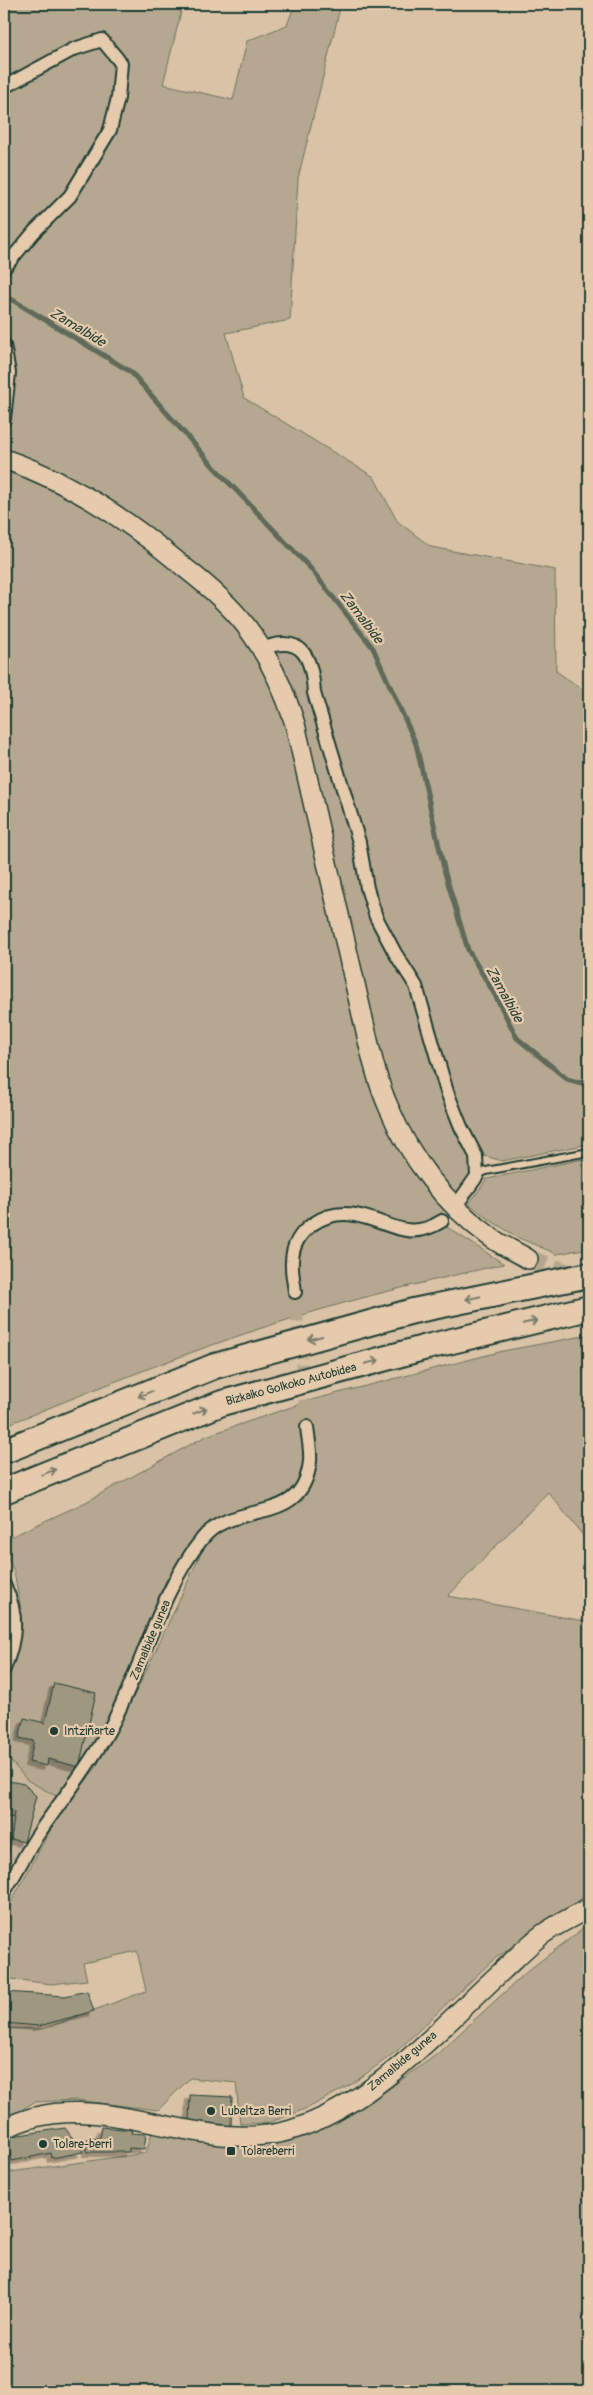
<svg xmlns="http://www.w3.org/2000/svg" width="593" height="2395" viewBox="0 0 593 2395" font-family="Pangolin,sans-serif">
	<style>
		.built { fill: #c8b59a }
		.green { fill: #b6a890; stroke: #6a7262 }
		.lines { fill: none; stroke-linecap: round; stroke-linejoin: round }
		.stream { stroke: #5e6a5a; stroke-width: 5 }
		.building { fill: #9f9881; stroke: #1f3d34; filter: url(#shadow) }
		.street-tunnel { stroke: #b4a78e; stroke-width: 12; stroke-dasharray: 12 6; stroke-linecap: butt }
		.secondary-tunnel { stroke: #b4a78e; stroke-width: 19; stroke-dasharray: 19 9; stroke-linecap: butt }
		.lane-casing { stroke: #1f3d34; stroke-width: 10 }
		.street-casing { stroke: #1f3d34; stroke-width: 16 }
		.secondary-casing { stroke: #1f3d34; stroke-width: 22 }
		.highway-casing { stroke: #1f3d34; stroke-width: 28 }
		.lane { stroke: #e5caac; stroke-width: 6 }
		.street { stroke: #e5caac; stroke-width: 12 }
		.secondary { stroke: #e5caac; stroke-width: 19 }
		.highway { stroke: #e5caac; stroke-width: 24 }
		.oneway { stroke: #787c6a }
		.poi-dot { fill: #1f3d34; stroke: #e5caac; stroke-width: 2 }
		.labels { text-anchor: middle; stroke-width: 4.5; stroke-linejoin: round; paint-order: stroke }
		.street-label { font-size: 12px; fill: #1f3d34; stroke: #e5caac }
		.poi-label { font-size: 12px; fill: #1f3d34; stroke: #e5caac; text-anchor: start }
		.water-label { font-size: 14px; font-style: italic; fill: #2a443a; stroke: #e5caac }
	</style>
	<defs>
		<filter id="shadow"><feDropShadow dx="-4.5" dy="4.5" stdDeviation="0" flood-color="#0004"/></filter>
	</defs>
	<rect width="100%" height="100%" fill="#d9c2a5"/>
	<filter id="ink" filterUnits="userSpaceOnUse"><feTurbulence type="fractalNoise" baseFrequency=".02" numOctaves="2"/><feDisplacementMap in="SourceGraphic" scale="10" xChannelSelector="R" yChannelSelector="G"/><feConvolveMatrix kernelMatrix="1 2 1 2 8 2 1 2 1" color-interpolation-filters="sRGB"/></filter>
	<g filter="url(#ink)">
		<polygon class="built" points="4,1753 27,1780 58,1797 4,1882"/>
		<g class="green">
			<path d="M4,4H183L163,84L233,100L247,41L287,25L295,4H341L298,178L290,320L226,333L244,398L374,477L397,521L431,547L555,570L556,671L589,694V1144L502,1161L485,1156L436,1220L504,1264C438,1279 371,1294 306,1314C203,1345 103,1386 4,1426Z"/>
			<polygon points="589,1158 589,1248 557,1254 519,1238 493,1222 469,1204 487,1179"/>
			<polygon points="589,1335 589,1543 548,1492 448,1596 589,1622 589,1893 493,1960 397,2051 352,2084 308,2108 268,2123 240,2124 236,2083 190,2078 158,2110 75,2100 34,2102 4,2121 4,2028 43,2029 146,1991 137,1951 83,1963 87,1980 51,1984 4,1978 4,1918 6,1911 56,1820 95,1769 139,1686 203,1549 166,1580 126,1681 94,1744 58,1797 27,1780 4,1753 5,1679 16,1655 22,1614 14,1572 4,1548 4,1540 84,1503 206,1436 315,1399 503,1351"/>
			<polygon points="589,1924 589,2391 4,2391 4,2173 146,2153 152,2132 227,2142 267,2144 306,2135 368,2104 436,2055 530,1969"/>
		</g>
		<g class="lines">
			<polyline class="stream" points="11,299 131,372 214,467 311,569 373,648 416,744 445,873 468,950 495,995 517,1038 567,1079 589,1085"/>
		</g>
		<g class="building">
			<polygon points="54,1683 96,1693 79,1767 48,1759 47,1766 29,1762 34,1741 19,1738 24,1718 45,1723"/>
			<polygon points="4,1780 24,1784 36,1796 24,1842 11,1839 14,1812 4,1810"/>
			<polygon points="4,1816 14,1818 7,1866 4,1865"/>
			<polygon points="87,1991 94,2011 39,2026 4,2023 4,1992 65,1996"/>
			<polygon points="190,2095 232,2097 231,2126 189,2124"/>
			<polygon points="102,2127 132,2130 131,2133 146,2134 144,2149 129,2148 129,2152 87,2152 87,2139 100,2138"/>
			<polygon points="65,2128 83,2152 52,2158 51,2153 12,2161 6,2137"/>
		</g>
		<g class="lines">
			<polyline class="street-tunnel" points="295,1292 307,1427"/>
			<polyline class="secondary-tunnel" points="528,1259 581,1278"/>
			<g class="lane-casing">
				<polyline id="lane" points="477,1176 486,1171 589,1152"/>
			</g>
			<g class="street-casing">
				<g id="street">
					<polyline points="4,87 74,49 102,40 121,63 118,98 110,130 70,196 34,232 4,268"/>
					<polyline points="4,345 9,373 4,419"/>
					<path d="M262,649C303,633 312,658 314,693L359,842L367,888L376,917L395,953L416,986L447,1092L461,1127L476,1156L477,1176L460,1200"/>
					<path d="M295,1292C294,1282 291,1271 292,1261C293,1229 325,1210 355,1215C389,1221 407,1243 442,1221"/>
					<path d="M4,1585C19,1614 16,1639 4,1669"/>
					<path d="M4,1892C17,1872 27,1850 41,1830C64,1797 90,1765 109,1730C142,1670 159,1592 202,1539C234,1498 303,1529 310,1461C311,1450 308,1438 307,1427"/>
				</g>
			</g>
			<g class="secondary-casing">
				<g id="secondary">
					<path d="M4,459C72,482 131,522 185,568C207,585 229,604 246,626C268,655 284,689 295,724L366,1032C372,1058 378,1084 389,1108C410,1158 445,1204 489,1236C500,1245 515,1251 528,1259"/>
					<path d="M4,2129C95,2080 196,2158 291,2130C372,2106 440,2028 501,1972C515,1959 528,1945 543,1934C557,1924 574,1916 589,1908"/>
				</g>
			</g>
			<g class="highway-casing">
				<g id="highway">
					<polyline points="4,1451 215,1366 413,1311 589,1275"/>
					<polyline points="4,1491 222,1403 427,1347 589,1308"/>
				</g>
			</g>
			<use href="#lane" class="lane"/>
			<use href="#street" class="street"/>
			<use href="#secondary" class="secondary"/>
			<use href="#highway" class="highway"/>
		</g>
		<defs><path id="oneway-shaft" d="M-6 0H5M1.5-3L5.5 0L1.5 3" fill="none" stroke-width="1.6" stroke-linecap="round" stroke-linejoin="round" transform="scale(1.25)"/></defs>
		<g class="oneway">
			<use href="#oneway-shaft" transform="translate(473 1298) rotate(168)"/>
			<use href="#oneway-shaft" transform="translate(530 1322) rotate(-13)"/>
			<use href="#oneway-shaft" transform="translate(315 1338) rotate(164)"/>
			<use href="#oneway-shaft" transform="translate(372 1362) rotate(-15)"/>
			<use href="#oneway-shaft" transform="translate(145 1394) rotate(158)"/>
			<use href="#oneway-shaft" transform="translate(200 1411) rotate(-22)"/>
			<use href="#oneway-shaft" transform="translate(49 1472) rotate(-22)"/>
		</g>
	</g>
	<g class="poi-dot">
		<circle cx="54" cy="1731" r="5"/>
		<circle cx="211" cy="2111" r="5"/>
		<circle cx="43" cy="2144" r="5"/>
		<rect x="226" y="2146" width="10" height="10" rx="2.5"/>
	</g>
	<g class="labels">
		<g class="street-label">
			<text transform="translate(291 1384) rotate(-15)" y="4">Bizkaiko Golkoko Autobidea</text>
			<text transform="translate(150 1640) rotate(-67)" y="4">Zamalbide gunea</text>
			<text transform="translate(402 2061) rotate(-40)" y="4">Zamalbide gunea</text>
		</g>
		<g class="poi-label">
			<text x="64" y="1735">Intziñarte</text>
			<text x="221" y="2115">Lubeltza Berri</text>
			<text x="53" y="2148">Tolare-berri</text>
			<text x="241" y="2155">Tolareberri</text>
		</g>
		<g class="water-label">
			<text transform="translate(78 327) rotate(31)" y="5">Zamalbide</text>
			<text transform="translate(362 617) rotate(53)" y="5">Zamalbide</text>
			<text transform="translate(505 994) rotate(61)" y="5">Zamalbide</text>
		</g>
	</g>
	<rect width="593" height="2395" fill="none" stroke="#e5caac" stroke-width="20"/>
	<rect x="10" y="10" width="573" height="2375" fill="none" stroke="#1f3d34" stroke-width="2" filter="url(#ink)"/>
</svg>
